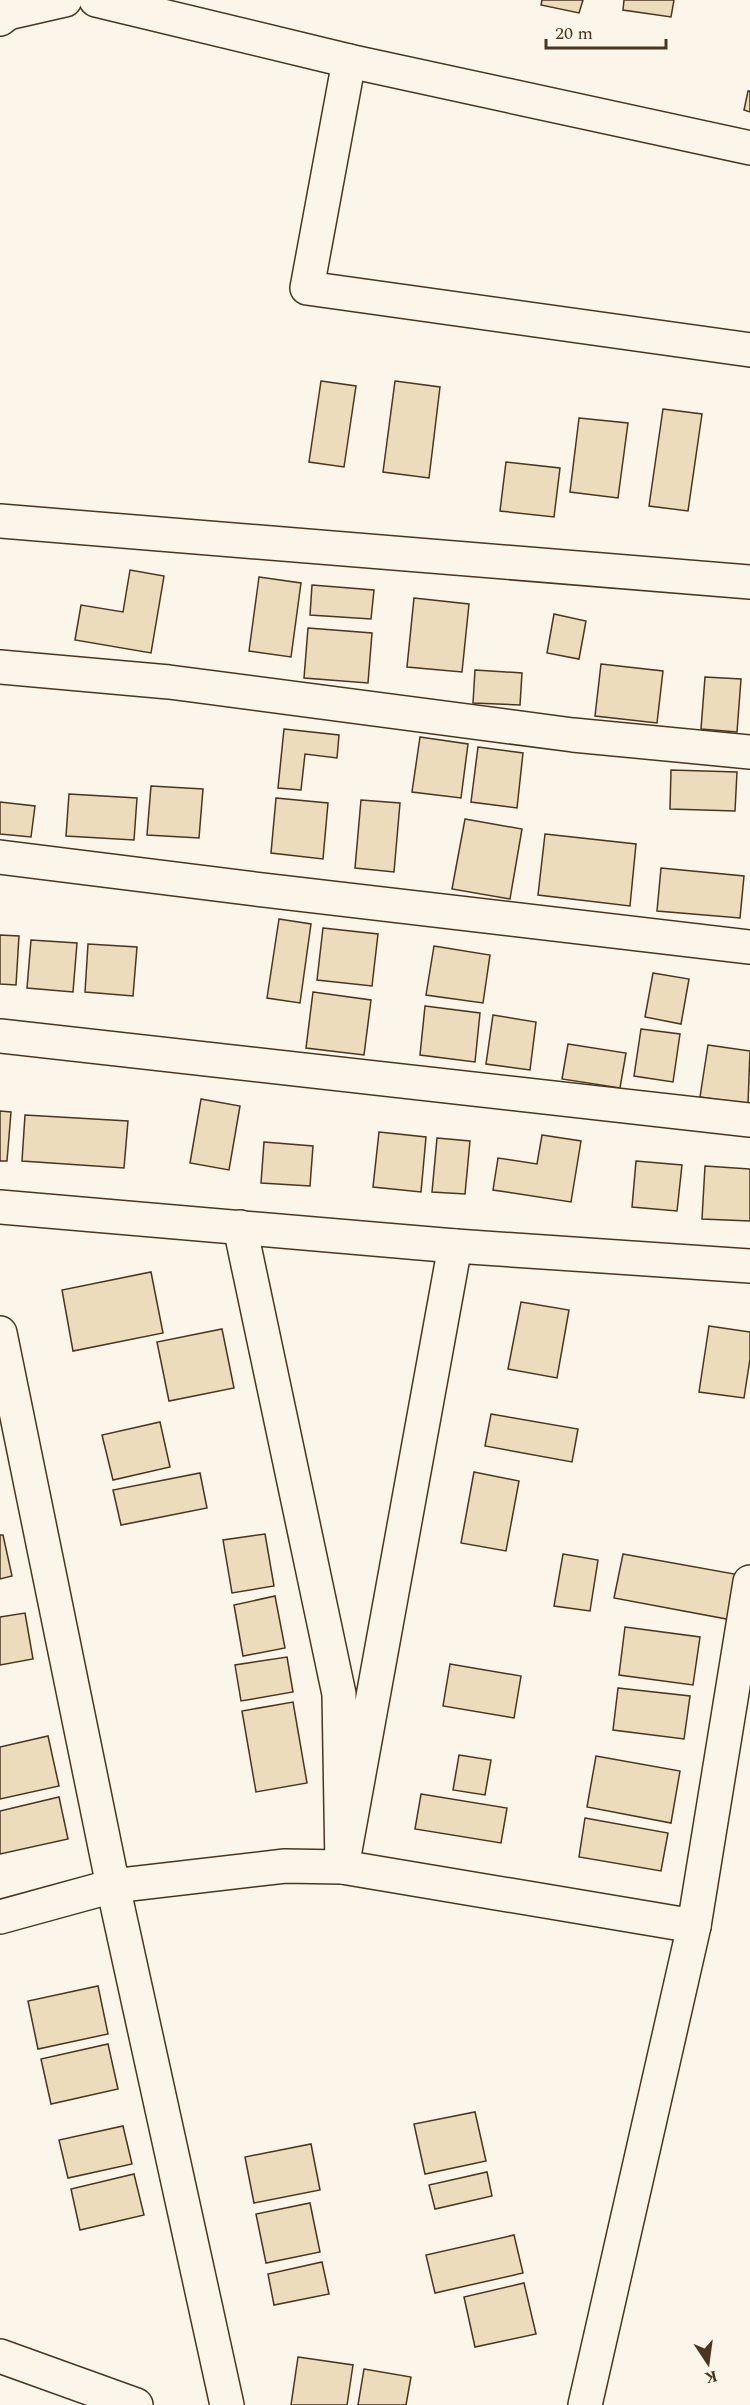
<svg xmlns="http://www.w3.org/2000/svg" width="750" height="2405" viewBox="0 0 750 2405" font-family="Spectral,serif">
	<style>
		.building { fill: #ecdcbc; stroke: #4a3520; stroke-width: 1.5 }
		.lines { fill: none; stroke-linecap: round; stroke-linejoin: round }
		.minor-casing { stroke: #4a3520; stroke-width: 36 }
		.minor { stroke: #fbf6e9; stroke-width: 33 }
	</style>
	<rect width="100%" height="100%" fill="#fbf6e9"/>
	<g class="building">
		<polygon points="542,0 583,0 579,13 541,5"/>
		<polygon points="624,0 674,0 671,17 623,10"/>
		<polygon points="748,91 750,91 750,112 744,110"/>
		<polygon points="321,381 356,386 344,467 309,462"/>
		<polygon points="395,381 440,387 429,478 383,472"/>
		<polygon points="663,409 702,414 688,511 649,506"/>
		<polygon points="579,418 628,423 618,498 570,492"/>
		<polygon points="506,462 560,468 554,517 500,511"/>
		<polygon points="130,570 164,576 151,653 75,640 81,605 123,612"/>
		<polygon points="259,577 301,583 291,657 249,651"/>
		<polygon points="312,585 374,590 371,619 310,615"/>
		<polygon points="414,598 469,604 462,672 407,667"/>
		<polygon points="554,614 586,621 579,659 547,653"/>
		<polygon points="308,628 372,633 368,683 304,678"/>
		<polygon points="601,664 663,671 657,723 595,716"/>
		<polygon points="475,670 522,673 520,705 473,703"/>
		<polygon points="705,677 741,679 737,732 701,729"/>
		<polygon points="284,729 339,735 337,758 305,754 301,790 278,788"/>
		<polygon points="420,737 468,744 461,798 412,792"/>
		<polygon points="478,747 523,753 517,808 471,802"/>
		<polygon points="671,770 737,772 735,811 670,809"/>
		<polygon points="151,786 203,789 199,838 147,835"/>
		<polygon points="69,794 137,798 134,840 66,836"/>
		<polygon points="276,798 328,803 323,859 271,853"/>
		<polygon points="361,800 400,803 394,872 355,868"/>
		<polygon points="0,802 35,806 31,837 0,834"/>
		<polygon points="465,819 522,829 510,899 452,889"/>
		<polygon points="545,834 636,844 630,906 538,895"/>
		<polygon points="661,868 744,876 740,918 657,911"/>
		<polygon points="279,919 311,924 300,1003 267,998"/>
		<polygon points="323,928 378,934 372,986 317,980"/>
		<polygon points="0,935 19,936 16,985 0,984"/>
		<polygon points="31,940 77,943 73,992 27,988"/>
		<polygon points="88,944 137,947 133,996 85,992"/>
		<polygon points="434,946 490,955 483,1003 426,995"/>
		<polygon points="653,973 689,979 681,1024 645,1017"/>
		<polygon points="313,992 371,1000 364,1055 306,1048"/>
		<polygon points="425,1006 480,1013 475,1062 420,1055"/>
		<polygon points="493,1015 536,1022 530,1070 486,1064"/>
		<polygon points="641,1029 680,1034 673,1082 634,1076"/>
		<polygon points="568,1044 626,1053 620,1088 562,1079"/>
		<polygon points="708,1045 750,1051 748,1104 700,1097"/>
		<polygon points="201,1099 240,1106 229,1170 190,1163"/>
		<polygon points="0,1111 11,1112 7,1161 0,1161"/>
		<polygon points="25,1115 128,1121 124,1168 22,1161"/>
		<polygon points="379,1132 426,1137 421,1192 373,1187"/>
		<polygon points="542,1135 581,1141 571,1202 493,1190 498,1158 537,1164"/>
		<polygon points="437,1138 470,1141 465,1194 432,1192"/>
		<polygon points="264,1142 313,1146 310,1186 261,1183"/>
		<polygon points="636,1161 682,1165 677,1211 632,1207"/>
		<polygon points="705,1166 750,1169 750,1221 702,1219"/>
		<polygon points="151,1272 163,1333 73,1351 62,1290"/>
		<polygon points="521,1302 569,1310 557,1378 508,1369"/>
		<polygon points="709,1326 750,1332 750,1359 744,1398 699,1392"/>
		<polygon points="222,1329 234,1388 169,1401 157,1342"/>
		<polygon points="491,1414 578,1429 572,1462 485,1446"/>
		<polygon points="160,1422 170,1467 113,1480 102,1435"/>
		<polygon points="474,1472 519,1481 506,1551 461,1543"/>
		<polygon points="200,1473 207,1508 121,1525 113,1490"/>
		<polygon points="265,1534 274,1586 232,1593 223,1540"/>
		<polygon points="0,1535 3,1535 12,1576 0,1579"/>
		<polygon points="563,1554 598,1560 590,1611 554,1606"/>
		<polygon points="623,1554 740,1575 732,1620 614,1598"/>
		<polygon points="275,1596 285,1648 243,1656 234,1605"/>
		<polygon points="25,1613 33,1659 0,1665 0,1617"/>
		<polygon points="625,1627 700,1637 693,1685 619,1675"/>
		<polygon points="287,1657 293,1692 241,1701 235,1665"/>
		<polygon points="450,1664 521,1676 514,1718 443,1706"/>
		<polygon points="618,1688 690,1696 684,1739 613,1730"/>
		<polygon points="293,1702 307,1783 256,1792 242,1711"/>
		<polygon points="48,1736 59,1786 0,1799 0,1747"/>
		<polygon points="459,1755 491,1760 485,1795 453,1790"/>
		<polygon points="596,1756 680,1771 671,1823 587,1807"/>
		<polygon points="421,1794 507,1808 501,1843 415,1829"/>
		<polygon points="59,1797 68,1839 0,1854 0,1811"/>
		<polygon points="585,1818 668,1833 661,1871 579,1857"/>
		<polygon points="98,1986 108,2034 38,2049 28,2001"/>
		<polygon points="108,2044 118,2089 51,2104 41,2059"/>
		<polygon points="475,2112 486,2161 425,2174 414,2124"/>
		<polygon points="123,2126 132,2164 68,2178 59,2140"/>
		<polygon points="311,2144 320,2190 254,2203 245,2157"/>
		<polygon points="487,2172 492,2196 435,2209 429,2185"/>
		<polygon points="134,2174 144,2215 80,2230 71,2189"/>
		<polygon points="310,2203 320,2252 266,2263 256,2214"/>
		<polygon points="514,2235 523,2273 435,2293 426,2255"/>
		<polygon points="322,2262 329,2294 274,2305 268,2274"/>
		<polygon points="524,2283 536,2334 475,2347 464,2297"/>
		<polygon points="298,2357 353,2365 347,2405 291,2405"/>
		<polygon points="364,2369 411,2377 406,2405 358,2405"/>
	</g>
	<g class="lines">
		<g class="minor-casing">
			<g id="minor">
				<polyline points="96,0 349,61 750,148"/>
				<polyline points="0,19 8,13 65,0"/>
				<polyline points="349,61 307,288 750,350"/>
				<polyline points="0,521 750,582"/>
				<polyline points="0,667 169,682 573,735 750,752"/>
				<polyline points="0,857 255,889 750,947"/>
				<polyline points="0,1036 750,1120"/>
				<polyline points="0,1207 455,1246 750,1266"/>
				<polyline points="240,1227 339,1694 342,1867 455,1246"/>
				<polyline points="0,1333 113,1886 227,2405"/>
				<polyline points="0,1917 113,1886 285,1866 342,1867 694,1926"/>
				<polyline points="0,2356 136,2405"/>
				<polyline points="585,2405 694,1926 750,1582"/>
			</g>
		</g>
		<use href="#minor" class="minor"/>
	</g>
	<g transform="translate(708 2363) rotate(167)" stroke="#fbf6e9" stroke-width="4.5" paint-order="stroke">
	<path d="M0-4.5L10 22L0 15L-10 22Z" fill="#4a3520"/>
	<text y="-9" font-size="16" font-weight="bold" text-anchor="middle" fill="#4a3520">K</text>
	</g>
	<path d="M546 39v9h120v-9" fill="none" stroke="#4a3520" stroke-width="3"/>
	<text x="555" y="39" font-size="18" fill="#4a3520" stroke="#fbf6e9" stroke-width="4.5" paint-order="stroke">20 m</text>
</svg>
